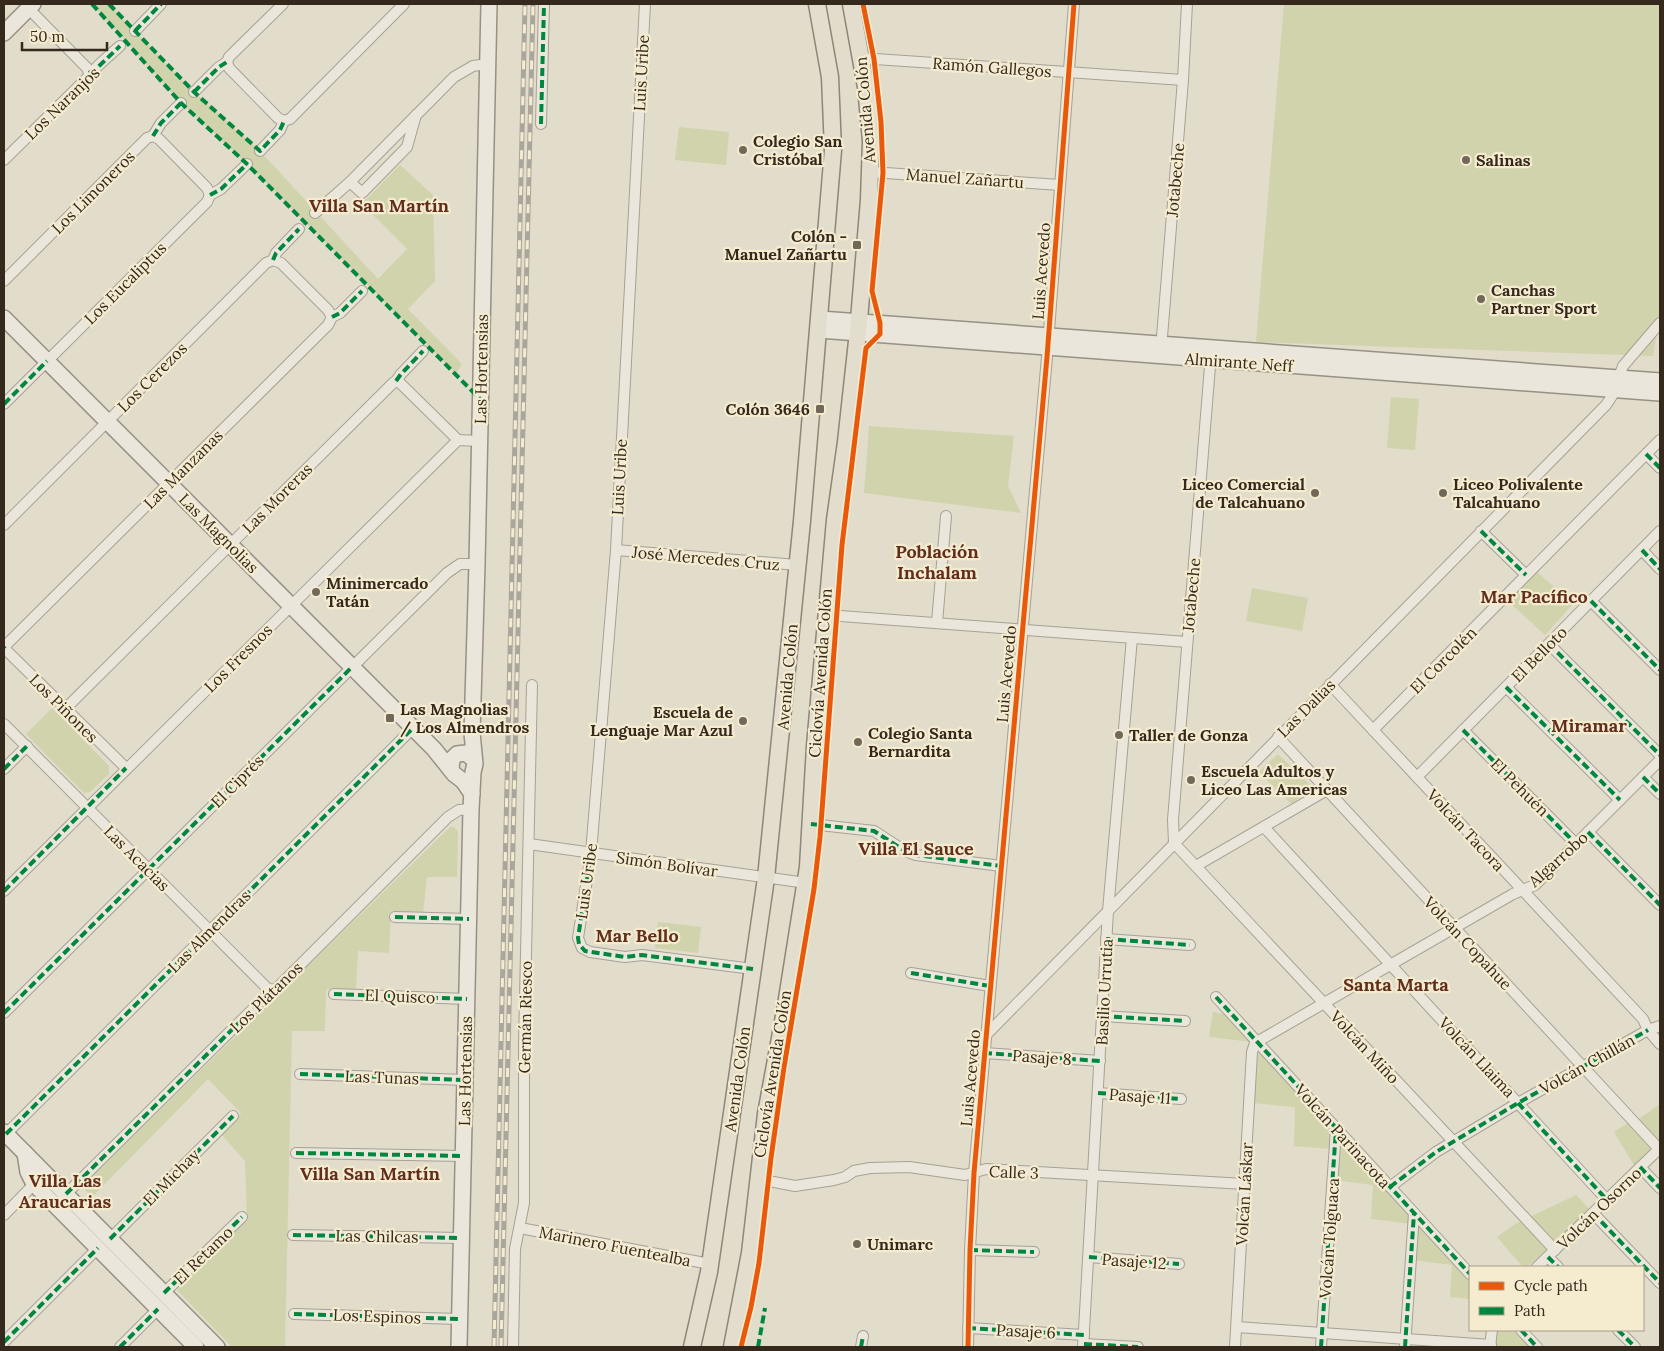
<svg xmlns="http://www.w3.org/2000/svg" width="1664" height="1351" viewBox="0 0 1664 1351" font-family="Lora,serif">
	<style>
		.green { fill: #d1d3ac }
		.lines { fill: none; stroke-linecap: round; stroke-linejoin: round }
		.street-casing { stroke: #a7a194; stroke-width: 12 }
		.secondary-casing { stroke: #979084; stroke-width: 18 }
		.primary-casing { stroke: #8d867a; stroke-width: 19 }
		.street { stroke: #eae6dc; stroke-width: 10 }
		.secondary { stroke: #eae6dc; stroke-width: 15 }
		.primary { stroke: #e2ddcd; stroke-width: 16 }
		.rail-casing { stroke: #aaa69c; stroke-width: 5 }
		.rail { stroke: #f5ebcf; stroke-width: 3; stroke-dasharray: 9; stroke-linecap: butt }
		.quiet { stroke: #00873e; stroke-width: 4; stroke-dasharray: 8 4; stroke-linecap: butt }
		.cycleway-casing { stroke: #f5ebcf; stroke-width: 8 }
		.cycleway { stroke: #e8590c; stroke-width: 5 }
		.poi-dot { fill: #72685a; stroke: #f5ebcf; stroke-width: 2 }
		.labels { text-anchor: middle; stroke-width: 4.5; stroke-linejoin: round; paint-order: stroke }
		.street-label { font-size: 16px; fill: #35291d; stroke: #f5ebcf }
		.poi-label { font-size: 16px; font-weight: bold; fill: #35291d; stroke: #f5ebcf; text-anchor: start }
		.neighbourhood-label { font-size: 18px; font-weight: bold; fill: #612d1d; stroke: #f5ebcf }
	</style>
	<rect width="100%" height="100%" fill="#e2dcca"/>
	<g class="green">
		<polygon points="92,4 109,4 194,92 260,151 378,279 407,249 362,204 400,165 433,195 435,281 408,309 462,364 456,374 247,164 181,103"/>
		<polygon points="1284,4 1658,4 1660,6 1660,314 1653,356 1256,342"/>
		<polygon points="679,127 729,132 726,165 675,160"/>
		<polygon points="1391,397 1419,399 1415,450 1387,448"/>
		<polygon points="869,426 1014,436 1008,486 1021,513 864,493"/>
		<polygon points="1536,571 1573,604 1545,635 1508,601"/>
		<polygon points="1252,588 1308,598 1302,631 1246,621"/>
		<polygon points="52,708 109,766 109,774 90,792 84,793 26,734"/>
		<polygon points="1278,754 1311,786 1292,805 1259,772"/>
		<polygon points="450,827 454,827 458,832 457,877 427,877 423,913 391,911 389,953 358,951 356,990 326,989 325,1031 292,1031 285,1347 232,1347 177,1290 247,1219 245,1161 222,1135 241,1113 208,1079 92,1197 82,1186"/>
		<polygon points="658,922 701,927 698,953 655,948"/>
		<polygon points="1213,1012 1229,1015 1252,1042 1209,1037"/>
		<polygon points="1256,1048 1334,1129 1332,1149 1294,1146 1295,1107 1252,1103"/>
		<polygon points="1660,1104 1660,1145 1636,1121"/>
		<polygon points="1631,1121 1656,1148 1635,1167 1614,1132"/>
		<polygon points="1338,1132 1413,1214 1412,1224 1371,1219 1373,1185 1334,1180"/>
		<polygon points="1576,1195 1590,1210 1527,1267 1523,1267 1497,1237 1515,1224"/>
		<polygon points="1414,1216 1470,1276 1470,1299 1450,1297 1452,1265 1412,1260"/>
		<polygon points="1496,1330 1519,1330 1534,1347 1494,1347"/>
	</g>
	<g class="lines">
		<g class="street-casing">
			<g id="street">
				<polyline points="645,4 616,550 591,853 578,938 582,948 590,952 625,957 642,955 753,969"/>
				<polyline points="29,9 87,68 89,73"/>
				<polyline points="135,31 161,4"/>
				<polyline points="861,58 1183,80"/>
				<polyline points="227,62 229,68 278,118 284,121"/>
				<polyline points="194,92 219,67 227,62 229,57 283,4"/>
				<polyline points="541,124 544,4"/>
				<polyline points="153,136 159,139 207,188 210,195"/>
				<polyline points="260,151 280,130 284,121 290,119 404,4"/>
				<path d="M4,160L87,78C91,71 112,53 120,46"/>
				<polyline points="871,172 1060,185"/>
				<polyline points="350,182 362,193 407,147 416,115"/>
				<polyline points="315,213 350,182 454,77 473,66 488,64"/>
				<polyline points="273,260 281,263 328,310 332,317"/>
				<polyline points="4,281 147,138 153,136 161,123 181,103"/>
				<polyline points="1161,349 1183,80 1187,4"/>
				<polyline points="1211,354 1173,820 1174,843 1555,1250"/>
				<polyline points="396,381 400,383 458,440"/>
				<polyline points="4,404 207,202 210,195 221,189 247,164"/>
				<polyline points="1646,454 1660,468"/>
				<polyline points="4,525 266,263 273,260 276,253 299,229"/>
				<polyline points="1481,531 1526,575"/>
				<polyline points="616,550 797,565"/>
				<polyline points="1642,550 1660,569"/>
				<polyline points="1591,601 1660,670"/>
				<polyline points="827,615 1187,642"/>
				<polyline points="937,623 946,516"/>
				<polyline points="1549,644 1660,755"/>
				<polyline points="5,646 6,650 126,768"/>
				<polyline points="4,647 328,325 332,317 340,313 362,291"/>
				<polyline points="1330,684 1643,1019 1648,1030 1660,1044"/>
				<polyline points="1506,687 1620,800"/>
				<polyline points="65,709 393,383 396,381 401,374 423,351"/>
				<polyline points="4,724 267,988 272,990"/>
				<polyline points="1373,730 1660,440"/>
				<polyline points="1463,730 1576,844"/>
				<polyline points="1278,737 1659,1149"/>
				<polyline points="4,769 27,746"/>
				<polyline points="1417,777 1660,531"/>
				<polyline points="1643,777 1660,794"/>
				<polyline points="811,824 874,831 905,851 916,855 1001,866"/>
				<polyline points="1264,827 1607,1200"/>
				<polyline points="1588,832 1660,905"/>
				<polyline points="529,844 806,883"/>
				<polyline points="1196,866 1327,790"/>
				<polyline points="4,891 458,440 479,441"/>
				<polyline points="395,917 469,919"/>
				<polyline points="1106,939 1190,945"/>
				<polyline points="911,973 990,986"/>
				<polyline points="334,994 467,999"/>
				<polyline points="1216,997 1470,1274"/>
				<polyline points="4,1013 447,573 460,564 477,564"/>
				<polyline points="1102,1016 1185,1021"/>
				<polyline points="986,1035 1606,405 1612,396 1623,366 1660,323"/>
				<polyline points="984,1053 1100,1061"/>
				<polyline points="300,1074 465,1080"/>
				<polyline points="1098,1093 1181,1099"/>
				<polyline points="6,1134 413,728"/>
				<polyline points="296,1153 463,1156"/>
				<polyline points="1640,1167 1660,1188"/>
				<polyline points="758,1179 795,1186 834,1180 845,1177 854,1171 870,1168 909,1167 965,1175 986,1169 1245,1184"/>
				<polyline points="1390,1187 1436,1152 1518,1103 1648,1030 1660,1026"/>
				<polyline points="66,1194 272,990 277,988 448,817 459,810 471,809"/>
				<polyline points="1593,1213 1660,1283"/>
				<polyline points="4,1215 37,1181"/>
				<polyline points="520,1228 710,1264"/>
				<polyline points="293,1235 461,1238"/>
				<polyline points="110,1239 233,1116"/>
				<polyline points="970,1250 1034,1252"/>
				<polyline points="1089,1257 1179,1264"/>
				<polyline points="1548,1257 1558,1267"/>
				<polyline points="1537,1267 1660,1148"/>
				<polyline points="164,1293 242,1217"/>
				<polyline points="294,1314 459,1319"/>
				<polyline points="1237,1327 1491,1345"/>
				<polyline points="968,1328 1084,1335"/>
				<polyline points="1521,1330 1537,1347"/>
				<polyline points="1618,1330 1635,1347"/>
				<polyline points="4,1342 98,1248"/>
				<polyline points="1084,1344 1138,1347"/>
				<polyline points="120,1347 158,1309"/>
				<polyline points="513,1347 515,1249 524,1203 524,1043 532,685"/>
				<polyline points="861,1347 863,1336"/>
				<polyline points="968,1347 970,1250 974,1173 1047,357 1074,4"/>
				<polyline points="1083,1347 1108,911 1132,638"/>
				<polyline points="1235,1347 1252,1052 1255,1043 1513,894 1535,885 1660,760"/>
				<polyline points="1321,1347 1336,1129"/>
				<polyline points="1405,1347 1414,1213"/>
				<polyline points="1490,1347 1492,1330"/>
			</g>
		</g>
		<g class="secondary-casing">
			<g id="secondary">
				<polyline points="4,33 33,4"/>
				<polyline points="4,318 434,749 454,774 463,781 472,794"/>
				<polyline points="820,319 1660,381"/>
				<polyline points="819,330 1660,393"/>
				<polyline points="451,769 452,759 457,754 466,753 473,759"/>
				<polyline points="4,1132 217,1347"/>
				<polyline points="25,1153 28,1172 34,1184 196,1347"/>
				<polyline points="459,1347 471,809 473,772 475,764 472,733 477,564 489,4"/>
			</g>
		</g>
		<g class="primary-casing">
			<g id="primary">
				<polyline points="692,1347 709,1272 766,878 802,521 833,150 830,77 817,4"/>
				<polyline points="732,1347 750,1253 766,1114 786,1005 808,867 815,746 835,520 846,442 858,332 869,200 871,141 866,87 851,4"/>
			</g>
		</g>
		<use href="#street" class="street"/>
		<use href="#secondary" class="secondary"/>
		<use href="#primary" class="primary"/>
		<g class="rail-casing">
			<g id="rail">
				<polyline points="494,1347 525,4"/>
				<polyline points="501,1347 533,4"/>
			</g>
		</g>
		<use href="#rail" class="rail"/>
		<g class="quiet">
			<polyline points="92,4 181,103 247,164 480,399"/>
			<polyline points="109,4 194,92 260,151 280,130 284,121"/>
			<polyline points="135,31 161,4"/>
			<polyline points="89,73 98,67 120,46"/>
			<polyline points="194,92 219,67 227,62"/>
			<polyline points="541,124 544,4"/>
			<polyline points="153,136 161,123 181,103"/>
			<polyline points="210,195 221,189 247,164"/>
			<polyline points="273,260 276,253 299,229"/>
			<polyline points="332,317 340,313 362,291"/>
			<polyline points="396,381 401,374 423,351"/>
			<polyline points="4,404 47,361"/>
			<polyline points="1646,454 1660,468"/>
			<polyline points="1481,531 1526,575"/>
			<polyline points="1642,550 1660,569"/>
			<polyline points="1591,601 1660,670"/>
			<polyline points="1549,644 1660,755"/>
			<polyline points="4,647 5,646"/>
			<polyline points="1506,687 1620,800"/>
			<polyline points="1463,730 1576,844"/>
			<polyline points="4,769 27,746"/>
			<polyline points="1643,777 1660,794"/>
			<polyline points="811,824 874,831 905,851 916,855 1001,866"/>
			<polyline points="1588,832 1660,905"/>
			<polyline points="591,853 578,938 579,944 585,951 625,957 642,955 753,969"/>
			<polyline points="4,891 126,768"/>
			<polyline points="395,917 469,919"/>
			<polyline points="1106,939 1190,945"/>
			<polyline points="911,973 990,986"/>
			<polyline points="334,994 467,999"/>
			<polyline points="1216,997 1470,1274"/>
			<polyline points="4,1013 352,667"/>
			<polyline points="1102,1016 1185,1021"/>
			<polyline points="984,1053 1100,1061"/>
			<polyline points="300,1074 465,1080"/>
			<polyline points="1098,1093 1181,1099"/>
			<polyline points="1518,1103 1607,1200"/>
			<polyline points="6,1134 413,728"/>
			<polyline points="296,1153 463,1156"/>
			<polyline points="1640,1167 1660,1188"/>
			<polyline points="1390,1187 1436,1152 1518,1103 1648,1030"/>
			<polyline points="66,1194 272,990"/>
			<polyline points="1593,1213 1660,1283"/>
			<polyline points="293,1235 461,1238"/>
			<polyline points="110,1239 233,1116"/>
			<polyline points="970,1250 1034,1252"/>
			<polyline points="1089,1257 1179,1264"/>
			<polyline points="1548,1257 1558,1267"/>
			<polyline points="164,1293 242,1217"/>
			<polyline points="294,1314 459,1319"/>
			<polyline points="968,1328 1084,1335"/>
			<polyline points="1521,1330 1537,1347"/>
			<polyline points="1618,1330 1635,1347"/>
			<polyline points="4,1342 98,1248"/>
			<polyline points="1084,1344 1138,1347"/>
			<polyline points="120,1347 158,1309"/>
			<polyline points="758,1347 765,1308"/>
			<polyline points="861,1347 863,1336"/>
			<polyline points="1321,1347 1336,1129"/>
			<polyline points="1405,1347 1414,1213"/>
		</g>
		<g class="cycleway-casing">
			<g id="cycleway">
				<polyline points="741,1347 751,1307 759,1263 771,1158 784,1067 814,889 820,837 842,545 866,348 880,334 880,323 872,291 883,173 881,122 874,59 863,4"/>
				<polyline points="968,1347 970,1250 974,1173 1047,357 1074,4"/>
			</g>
		</g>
		<use href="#cycleway" class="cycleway"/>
	</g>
	<g class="poi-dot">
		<circle cx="743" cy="150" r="5"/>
		<circle cx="1466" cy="160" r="5"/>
		<rect x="852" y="240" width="10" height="10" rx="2.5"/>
		<circle cx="1481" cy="299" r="5"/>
		<rect x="815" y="404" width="10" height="10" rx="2.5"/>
		<circle cx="1315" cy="493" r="5"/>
		<circle cx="1443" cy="493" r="5"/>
		<circle cx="316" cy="592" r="5"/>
		<rect x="385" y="713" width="10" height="10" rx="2.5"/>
		<circle cx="743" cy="721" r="5"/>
		<circle cx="1119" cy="735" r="5"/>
		<circle cx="858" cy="742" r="5"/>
		<circle cx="1191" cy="780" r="5"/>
		<circle cx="857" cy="1244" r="5"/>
	</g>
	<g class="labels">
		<g class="street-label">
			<text transform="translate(992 67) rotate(4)" y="6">Ramón Gallegos</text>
			<text transform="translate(641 73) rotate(-87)" y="6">Luis Uribe</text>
			<text transform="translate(62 103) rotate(-44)" y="6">Los Naranjos</text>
			<text transform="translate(865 110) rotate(-95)" y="6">Avenida Colón</text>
			<text transform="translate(965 178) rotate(4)" y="6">Manuel Zañartu</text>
			<text transform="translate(1175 180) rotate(-85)" y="6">Jotabeche</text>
			<text transform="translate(93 192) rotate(-45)" y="6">Los Limoneros</text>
			<text transform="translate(1041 271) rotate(-86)" y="6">Luis Acevedo</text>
			<text transform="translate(125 283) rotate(-45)" y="6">Los Eucaliptus</text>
			<text transform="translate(1239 362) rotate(4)" y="6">Almirante Neff</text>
			<text transform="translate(481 369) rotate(-89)" y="6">Las Hortensias</text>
			<text transform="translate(152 377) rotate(-45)" y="6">Los Cerezos</text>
			<text transform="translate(183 469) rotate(-45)" y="6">Las Manzanas</text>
			<text transform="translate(619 477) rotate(-87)" y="6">Luis Uribe</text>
			<text transform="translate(277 498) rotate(-45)" y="6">Las Moreras</text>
			<text transform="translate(219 533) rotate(45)" y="6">Las Magnolias</text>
			<text transform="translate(706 558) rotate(5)" y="6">José Mercedes Cruz</text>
			<text transform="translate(1191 595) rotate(-85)" y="6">Jotabeche</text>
			<text transform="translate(1539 654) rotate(-45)" y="6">El Belloto</text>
			<text transform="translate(238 658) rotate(-45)" y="6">Los Fresnos</text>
			<text transform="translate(1443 660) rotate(-45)" y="6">El Corcolén</text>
			<text transform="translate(820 673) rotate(-86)" y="6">Ciclovía Avenida Colón</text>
			<text transform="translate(1006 674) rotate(-85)" y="6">Luis Acevedo</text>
			<text transform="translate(787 677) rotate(-85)" y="6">Avenida Colón</text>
			<text transform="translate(64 708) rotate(45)" y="6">Los Piñones</text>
			<text transform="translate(1306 708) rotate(-45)" y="6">Las Dalias</text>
			<text transform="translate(237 781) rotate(-45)" y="6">El Ciprés</text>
			<text transform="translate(1520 787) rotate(45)" y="6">El Pehuén</text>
			<text transform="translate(1466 830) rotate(47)" y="6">Volcán Tacora</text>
			<text transform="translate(137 858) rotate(45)" y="6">Las Acacias</text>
			<text transform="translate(1558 859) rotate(-42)" y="6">Algarrobo</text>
			<text transform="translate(667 864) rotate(8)" y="6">Simón Bolívar</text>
			<text transform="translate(586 881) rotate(-82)" y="6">Luis Uribe</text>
			<text transform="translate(209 931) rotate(-45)" y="6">Las Almendras</text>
			<text transform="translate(1468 943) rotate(47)" y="6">Volcán Copahue</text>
			<text transform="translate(1104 992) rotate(-87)" y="6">Basilio Urrutia</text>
			<text transform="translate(400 996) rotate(2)" y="6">El Quisco</text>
			<text transform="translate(266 997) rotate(-44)" y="6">Los Plátanos</text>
			<text transform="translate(525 1017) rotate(-89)" y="6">Germán Riesco</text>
			<text transform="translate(1365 1047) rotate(47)" y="6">Volcán Miño</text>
			<text transform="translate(1042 1057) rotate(4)" y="6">Pasaje 8</text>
			<text transform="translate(1477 1057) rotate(47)" y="6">Volcán Llaima</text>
			<text transform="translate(1587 1064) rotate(-29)" y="6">Volcán Chillán</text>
			<text transform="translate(465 1071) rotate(-89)" y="6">Las Hortensias</text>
			<text transform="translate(772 1074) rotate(-81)" y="6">Ciclovía Avenida Colón</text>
			<text transform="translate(382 1077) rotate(2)" y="6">Las Tunas</text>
			<text transform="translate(970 1078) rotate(-85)" y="6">Luis Acevedo</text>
			<text transform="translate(737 1079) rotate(-82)" y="6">Avenida Colón</text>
			<text transform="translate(1140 1096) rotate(4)" y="6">Pasaje 11</text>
			<text transform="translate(1343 1136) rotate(48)" y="6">Volcán Parinacota</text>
			<text transform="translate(1014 1172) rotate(2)" y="6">Calle 3</text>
			<text transform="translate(171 1177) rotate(-45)" y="6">El Michay</text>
			<text transform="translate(1244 1194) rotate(-87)" y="6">Volcán Láskar</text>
			<text transform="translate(1599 1208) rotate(-44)" y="6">Volcán Osorno</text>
			<text transform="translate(377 1236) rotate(1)" y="6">Las Chilcas</text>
			<text transform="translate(1329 1238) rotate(-86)" y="6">Volcán Tolguaca</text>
			<text transform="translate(615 1246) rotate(11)" y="6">Marinero Fuentealba</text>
			<text transform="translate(203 1255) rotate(-44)" y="6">El Retamo</text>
			<text transform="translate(1134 1261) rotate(4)" y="6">Pasaje 12</text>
			<text transform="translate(377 1316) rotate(2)" y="6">Los Espinos</text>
			<text transform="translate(1026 1331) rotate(3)" y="6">Pasaje 6</text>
		</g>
		<g class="poi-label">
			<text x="753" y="147">Colegio San<tspan x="753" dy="18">Cristóbal</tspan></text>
			<text x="1476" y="166">Salinas</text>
			<text x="847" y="242" text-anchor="end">Colón -<tspan x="847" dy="18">Manuel Zañartu</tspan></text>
			<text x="1491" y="296">Canchas<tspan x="1491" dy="18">Partner Sport</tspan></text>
			<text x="810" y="415" text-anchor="end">Colón 3646</text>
			<text x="1305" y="490" text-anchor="end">Liceo Comercial<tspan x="1305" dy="18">de Talcahuano</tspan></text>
			<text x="1453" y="490">Liceo Polivalente<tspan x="1453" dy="18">Talcahuano</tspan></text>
			<text x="326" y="589">Minimercado<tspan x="326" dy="18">Tatán</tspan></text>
			<text x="400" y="715">Las Magnolias<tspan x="400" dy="18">/ Los Almendros</tspan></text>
			<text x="733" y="718" text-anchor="end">Escuela de<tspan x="733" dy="18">Lenguaje Mar Azul</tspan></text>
			<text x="868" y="739">Colegio Santa<tspan x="868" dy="18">Bernardita</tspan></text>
			<text x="1129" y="741">Taller de Gonza</text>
			<text x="1201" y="777">Escuela Adultos y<tspan x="1201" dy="18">Liceo Las Americas</tspan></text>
			<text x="867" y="1250">Unimarc</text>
		</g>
		<g class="neighbourhood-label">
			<text x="379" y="212">Villa San Martín</text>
			<text x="937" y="558">Población<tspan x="937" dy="21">Inchalam</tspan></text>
			<text x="1534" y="603">Mar Pacífico</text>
			<text x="1589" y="732">Miramar</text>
			<text x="916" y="855">Villa El Sauce</text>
			<text x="637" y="942">Mar Bello</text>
			<text x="1396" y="991">Santa Marta</text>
			<text x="370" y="1180">Villa San Martín</text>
			<text x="65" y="1187">Villa Las<tspan x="65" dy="21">Araucarias</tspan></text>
		</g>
	</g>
	<rect width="1664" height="1351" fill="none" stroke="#35291d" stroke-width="10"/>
	<rect x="1469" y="1266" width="175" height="65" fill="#f5ebcf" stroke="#a89d88"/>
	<rect x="1479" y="1282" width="25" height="8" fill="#e8590c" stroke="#a89d88"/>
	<text x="1514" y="1291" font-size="15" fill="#35291d">Cycle path</text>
	<rect x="1479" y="1307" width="25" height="8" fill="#00873e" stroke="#a89d88"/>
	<text x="1514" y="1316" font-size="15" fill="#35291d">Path</text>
	<path d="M22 42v8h85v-8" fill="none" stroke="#35291d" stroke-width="2.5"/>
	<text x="30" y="42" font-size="15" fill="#35291d" stroke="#f5ebcf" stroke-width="4" paint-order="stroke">50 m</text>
</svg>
